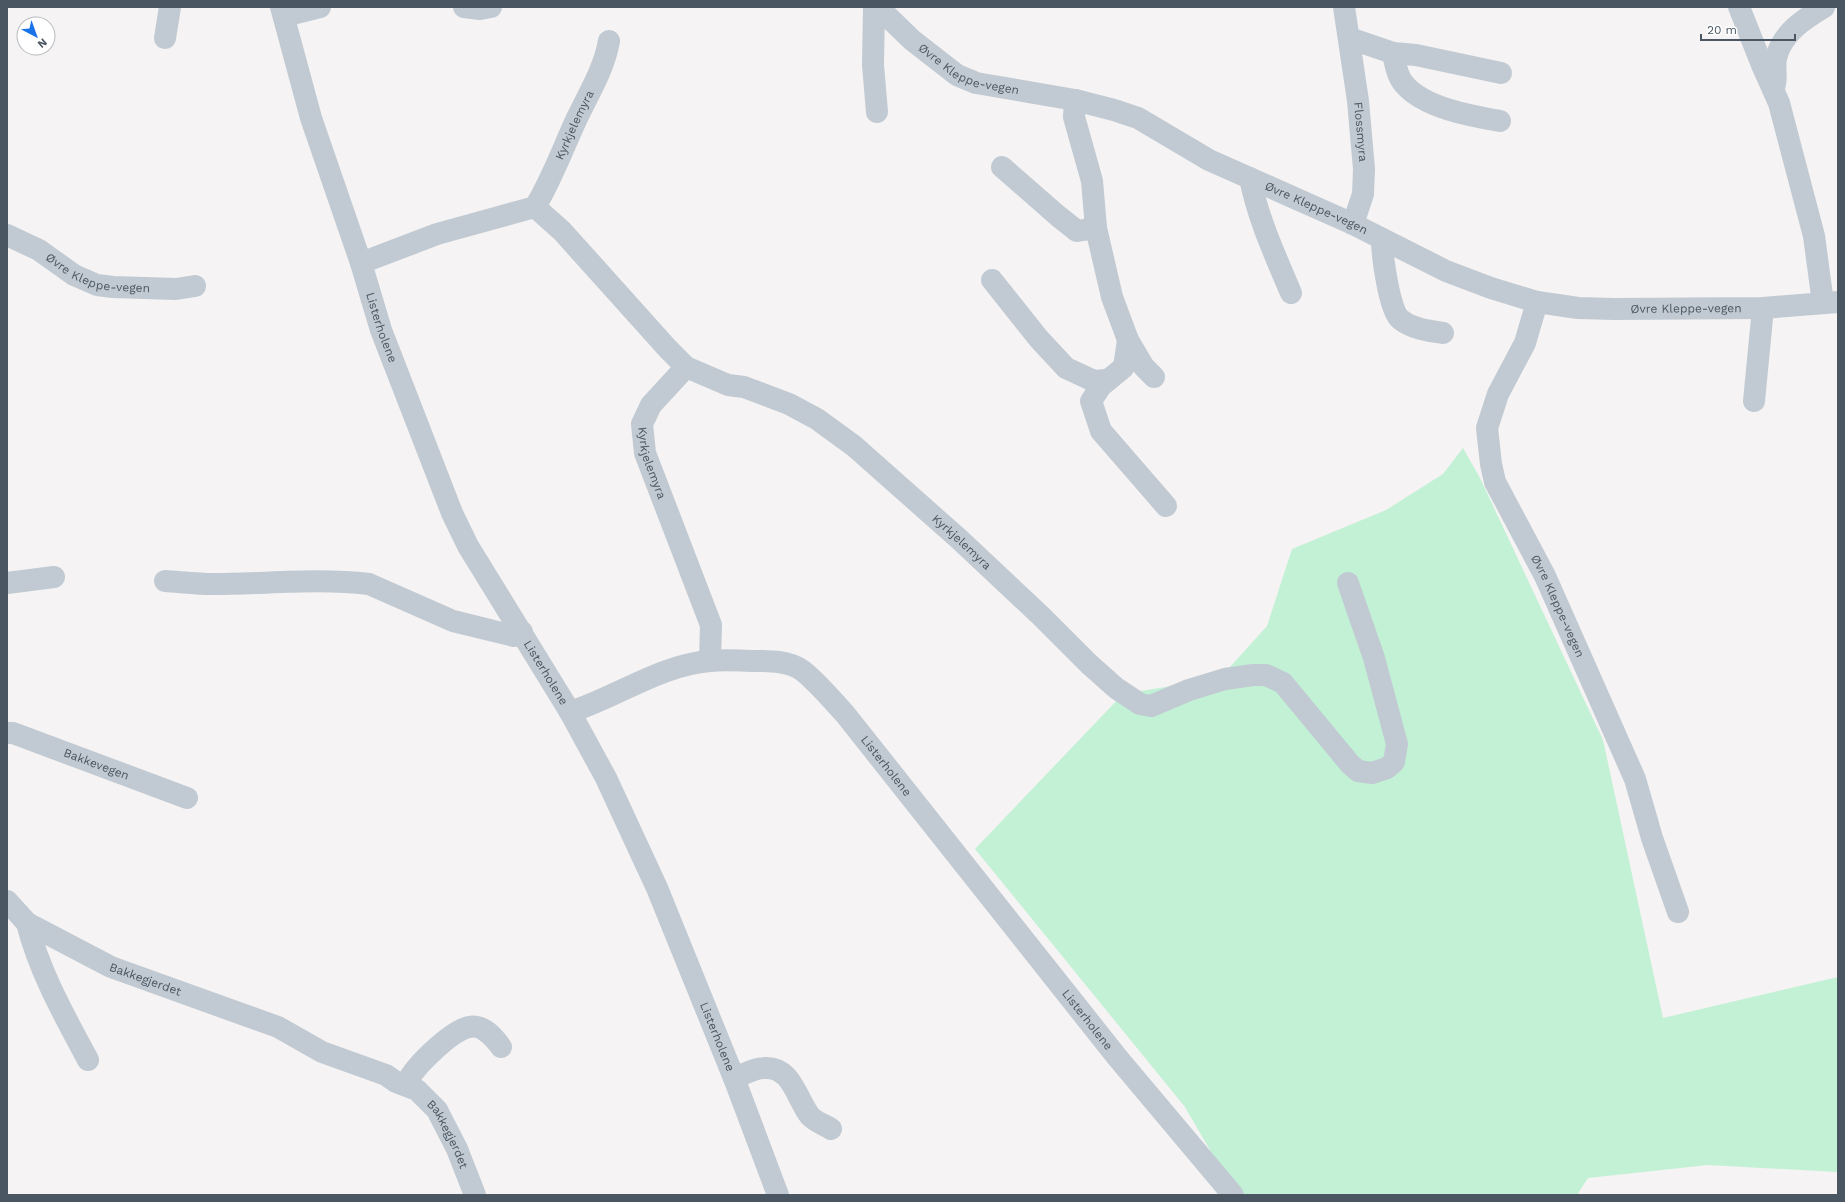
<svg xmlns="http://www.w3.org/2000/svg" width="1845" height="1202" viewBox="0 0 1845 1202" font-family="'Work Sans',sans-serif">
	<style>
		.green { fill: #c3f1d5 }
		.lines { fill: none; stroke-linecap: round; stroke-linejoin: round }
		.minor { stroke: #c1cad2; stroke-width: 22 }
		.labels { text-anchor: middle; stroke-width: 3; stroke-linejoin: round; paint-order: stroke }
		.street-label { font-size: 12px; fill: #4a5661; stroke: #fff }
	</style>
	<rect width="100%" height="100%" fill="#f5f3f3"/>
	<polygon class="green" points="1463,448 1480,478 1603,740 1663,1018 1838,977 1838,1172 1708,1165 1588,1178 1577,1195 1236,1195 1185,1107 975,849 1123,694 1220,678 1267,626 1292,549 1386,510 1443,474"/>
	<g class="lines">
		<g class="minor">
			<path id="s1" d="M281,7L311,118L361,263L381,330L452,513L468,546L570,712L606,778L657,888L734,1078L778,1195"/>
			<polyline points="464,7 480,9 491,7"/>
			<polyline points="874,7 873,65 877,112"/>
			<path id="s2" d="M878,7L912,40L957,75L976,83L1075,100L1114,110L1138,118L1209,160L1353,224L1446,271L1491,288L1537,302L1578,308L1614,309L1763,308L1838,302"/>
			<path id="s3" d="M1344,7L1358,101L1364,169L1363,194L1353,224"/>
			<polyline points="1739,7 1762,65 1779,103 1814,236 1823,303"/>
			<polyline points="284,16 320,7"/>
			<polyline points="165,38 170,7"/>
			<polyline points="1349,38 1393,53 1416,55 1501,73"/>
			<path d="M1393,53C1395,63 1397,76 1404,84C1424,108 1471,116 1500,121"/>
			<path d="M1773,89C1778,81 1774,68 1776,58C1782,33 1804,19 1824,7"/>
			<polyline points="1075,100 1074,117 1092,181 1096,228 1112,297 1128,340 1144,367 1154,377"/>
			<polyline points="1002,167 1058,216 1077,231 1096,228"/>
			<path d="M1250,178C1258,219 1275,255 1291,293"/>
			<path id="s4" d="M535,207L562,231L668,349L686,367L728,385L744,387L789,404L817,419L854,446L959,539L1041,616L1089,664L1116,688L1140,704L1151,706L1189,690L1225,679L1253,675H1266L1283,683L1350,764L1358,771L1372,773L1387,768L1394,762L1397,744L1374,658L1348,583"/>
			<path id="s5" d="M7,235L39,250L74,275L97,285L113,287L176,289L195,286"/>
			<path d="M1382,239C1382,254 1389,310 1400,319C1412,329 1429,331 1443,333"/>
			<path id="s6" d="M361,263L437,234L535,207C552,179 563,148 577,118C589,93 604,69 609,41"/>
			<polyline points="992,280 1039,339 1066,368 1094,381 1107,380"/>
			<path id="s7" d="M1537,302L1525,343L1498,394L1487,428L1491,464L1495,482L1545,576L1635,779L1652,838L1678,912"/>
			<polyline points="1128,340 1124,367 1101,386 1091,401 1101,431 1166,506"/>
			<path id="s8" d="M686,367L651,405L642,424L645,453L711,625L710,661"/>
			<polyline points="1754,401 1763,308"/>
			<path d="M165,581C181,582 197,584 214,584C265,584 318,578 369,584L453,621L514,636L522,632"/>
			<polyline points="7,583 54,577"/>
			<path id="s9" d="M570,712C617,697 660,665 710,661C725,659 741,661 756,661C771,661 790,661 803,671C818,683 832,700 845,714L1117,1057L1233,1195"/>
			<path id="s10" d="M7,733H13L187,798"/>
			<path id="s11" d="M7,901L27,923L111,967L278,1027L322,1052L386,1075L396,1082L417,1090L437,1110L457,1149L475,1195"/>
			<path d="M27,923C39,971 65,1017 88,1060"/>
			<path d="M734,1078C743,1075 754,1068 764,1068C792,1066 796,1098 810,1116C814,1121 825,1125 831,1129"/>
			<path d="M406,1085C412,1068 451,1031 469,1027C482,1024 494,1037 501,1047"/>
		</g>
	</g>
	<g class="labels">
		<g class="street-label">
			<text dy="4" stroke="none"><textPath href="#s2" startOffset="113">Øvre Kleppe-vegen</textPath></text>
			<text dy="4" stroke="none"><textPath href="#s6" startOffset="274">Kyrkjelemyra</textPath></text>
			<text dy="4" stroke="none"><textPath href="#s3" startOffset="126">Flossmyra</textPath></text>
			<text dy="4" stroke="none"><textPath href="#s2" startOffset="491">Øvre Kleppe-vegen</textPath></text>
			<text dy="4" stroke="none"><textPath href="#s5" startOffset="101">Øvre Kleppe-vegen</textPath></text>
			<text dy="4" stroke="none"><textPath href="#s2" startOffset="881">Øvre Kleppe-vegen</textPath></text>
			<text dy="4" stroke="none"><textPath href="#s1" startOffset="336">Listerholene</textPath></text>
			<text dy="4" stroke="none"><textPath href="#s8" startOffset="113">Kyrkjelemyra</textPath></text>
			<text dy="4" stroke="none"><textPath href="#s4" startOffset="552">Kyrkjelemyra</textPath></text>
			<text dy="4" stroke="none"><textPath href="#s7" startOffset="330">Øvre Kleppe-vegen</textPath></text>
			<text dy="4" stroke="none"><textPath href="#s1" startOffset="720">Listerholene</textPath></text>
			<text dy="4" stroke="none"><textPath href="#s10" startOffset="95">Bakkevegen</textPath></text>
			<text dy="4" stroke="none"><textPath href="#s9" startOffset="371">Listerholene</textPath></text>
			<text dy="4" stroke="none"><textPath href="#s11" startOffset="161">Bakkegjerdet</textPath></text>
			<text dy="4" stroke="none"><textPath href="#s9" startOffset="695">Listerholene</textPath></text>
			<text dy="4" stroke="none"><textPath href="#s1" startOffset="1123">Listerholene</textPath></text>
			<text dy="4" stroke="none"><textPath href="#s11" startOffset="510">Bakkegjerdet</textPath></text>
		</g>
	</g>
	<rect width="1845" height="1202" fill="none" stroke="#4a5661" stroke-width="16"/>
	<g transform="translate(36 36) rotate(139)"><circle r="19" fill="#ffffff" stroke="#b7bbc0"/>
	<path d="M0-3L7 15L0 10L-7 15Z" fill="#1a73e8"/>
	<text y="-6" font-size="11" font-weight="bold" text-anchor="middle" fill="#4a5661">N</text>
	</g>
	<path d="M1701 34v6h94v-6" fill="none" stroke="#4a5661" stroke-width="2"/>
	<text x="1707" y="34" font-size="12" fill="#4a5661" stroke="#ffffff" stroke-width="3" paint-order="stroke">20 m</text>
</svg>
